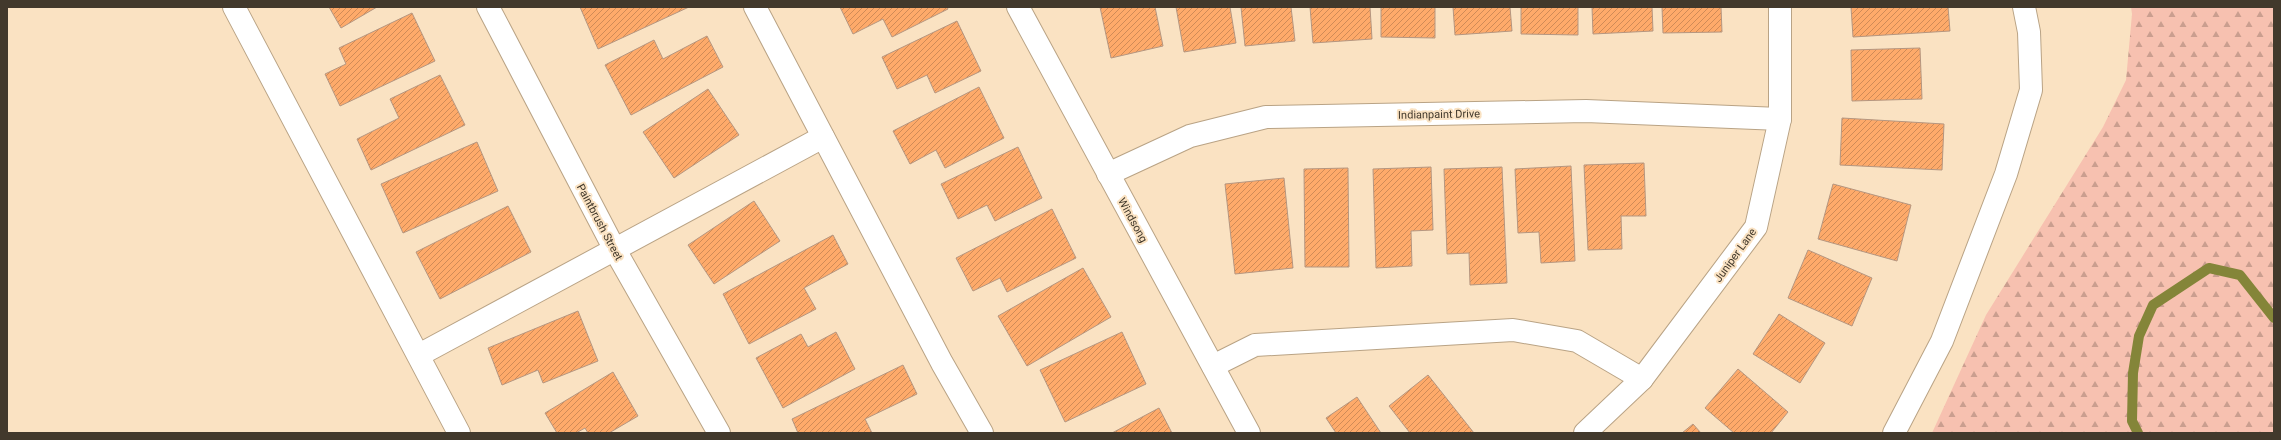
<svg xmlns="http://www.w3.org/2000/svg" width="2281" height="440" viewBox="0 0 2281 440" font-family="Roboto,sans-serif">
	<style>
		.forest { fill: url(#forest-firs) }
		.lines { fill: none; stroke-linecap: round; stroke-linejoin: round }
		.stream { stroke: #848539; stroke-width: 10 }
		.building { fill: url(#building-hatch); stroke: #b59680 }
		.minor-casing { stroke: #b9a385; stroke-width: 24 }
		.minor { stroke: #fff; stroke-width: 22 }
		.labels { text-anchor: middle; stroke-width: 4; stroke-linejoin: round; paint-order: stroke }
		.street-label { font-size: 11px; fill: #42392c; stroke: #fae2c2 }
	</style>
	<defs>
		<pattern id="forest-firs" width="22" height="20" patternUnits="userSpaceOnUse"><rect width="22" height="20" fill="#f7c1b0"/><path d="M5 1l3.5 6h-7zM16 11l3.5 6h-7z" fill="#ca9e8f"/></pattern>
		<pattern id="building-hatch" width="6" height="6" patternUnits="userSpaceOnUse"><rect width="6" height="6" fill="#feaa6a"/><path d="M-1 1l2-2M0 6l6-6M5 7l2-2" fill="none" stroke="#cf8b57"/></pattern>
	</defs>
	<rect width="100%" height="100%" fill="#fae2c2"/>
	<polygon class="forest" points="2131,7 2274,7 2274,433 1932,433 1986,315 2103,127 2126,80 2132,14"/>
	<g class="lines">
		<polyline class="stream" points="2138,433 2132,421 2133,373 2139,336 2153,305 2209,268 2240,275 2274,318"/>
	</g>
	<g class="building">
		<polygon points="329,7 377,7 341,28"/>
		<polygon points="580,7 689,7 598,49"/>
		<polygon points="840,7 947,7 948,9 892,37 883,19 853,34"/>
		<polygon points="1100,7 1155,7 1163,46 1111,58"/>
		<polygon points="1176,7 1230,7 1236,43 1184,52"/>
		<polygon points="1241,7 1291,7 1295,41 1245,46"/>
		<polygon points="1310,7 1370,7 1372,39 1313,43"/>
		<polygon points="1381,7 1435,7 1435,38 1381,37"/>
		<polygon points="1453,7 1510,7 1512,31 1455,35"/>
		<polygon points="1521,7 1578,7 1578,35 1521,34"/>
		<polygon points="1592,7 1652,7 1653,31 1593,34"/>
		<polygon points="1662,7 1721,7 1722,32 1663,33"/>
		<polygon points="1851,7 1948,7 1950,31 1853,37"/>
		<polygon points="412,13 435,61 340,106 325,74 346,64 339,48"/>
		<polygon points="957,21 981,71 935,93 927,75 897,89 882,57"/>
		<polygon points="707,36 723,67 631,115 605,65 654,40 663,59"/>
		<polygon points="1920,48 1922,99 1852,101 1851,50"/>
		<polygon points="440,75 465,125 371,170 357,139 399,118 390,99"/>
		<polygon points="979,87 1004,138 945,168 936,150 910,164 893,131"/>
		<polygon points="708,89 739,135 674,178 643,132"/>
		<polygon points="1842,118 1944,124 1942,170 1840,165"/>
		<polygon points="477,142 498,191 403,233 381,184"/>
		<polygon points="1018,147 1042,198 995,221 987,205 958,219 941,184"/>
		<polygon points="1644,163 1646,216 1621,216 1622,249 1588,250 1584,165"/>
		<polygon points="1571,166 1575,261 1541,263 1539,232 1518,233 1515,169"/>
		<polygon points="1431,167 1433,230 1411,231 1412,266 1376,268 1373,169"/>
		<polygon points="1502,167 1507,283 1470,285 1469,253 1447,254 1444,169"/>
		<polygon points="1348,168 1349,267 1305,267 1304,169"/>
		<polygon points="1284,178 1293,268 1235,274 1225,184"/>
		<polygon points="1833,184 1911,205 1897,261 1818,239"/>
		<polygon points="754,201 780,241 714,284 688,245"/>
		<polygon points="508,206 531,252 440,299 416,252"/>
		<polygon points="1052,209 1076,258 1007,292 1000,278 973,291 956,258"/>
		<polygon points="833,235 848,264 804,288 816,309 749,344 723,294"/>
		<polygon points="1808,250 1872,278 1852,326 1788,298"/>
		<polygon points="1083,268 1111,317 1027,366 998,316"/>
		<polygon points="578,311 598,361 543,383 538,370 502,385 488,348"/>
		<polygon points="1779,314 1825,343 1800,383 1753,354"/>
		<polygon points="836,332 855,369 783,408 756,358 801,334 808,347"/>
		<polygon points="1122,332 1146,384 1065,422 1040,370"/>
		<polygon points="903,365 917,394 865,419 872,433 798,433 792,419"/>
		<polygon points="1738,369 1788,412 1771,433 1734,433 1705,408"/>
		<polygon points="613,372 638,416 609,433 588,433 585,428 576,433 557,433 545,413"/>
		<polygon points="1428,375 1474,433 1410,433 1389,406"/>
		<polygon points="1357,397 1381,433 1336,433 1326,418"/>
		<polygon points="1159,408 1172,433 1112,433"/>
		<polygon points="1693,424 1701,433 1682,433"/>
	</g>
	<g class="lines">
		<g class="minor-casing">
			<g id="minor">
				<polyline points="234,7 459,433"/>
				<polyline points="488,7 615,250 719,433"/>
				<polyline points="755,7 942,363 982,433"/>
				<polyline points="1018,7 1249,433"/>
				<polyline points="1108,174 1190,136 1266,117 1586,111 1780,119"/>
				<polyline points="419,355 823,137"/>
				<polyline points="1213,366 1255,345 1513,330 1577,341 1642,379"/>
				<polyline points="1585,433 1642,379 1756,227 1780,119 1780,7"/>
				<polyline points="1894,433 1942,341 2006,174 2031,90 2029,32 2024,7"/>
			</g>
		</g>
		<use href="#minor" class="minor"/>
	</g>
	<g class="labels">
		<g class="street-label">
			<text transform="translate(1439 114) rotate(-1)" y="4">Indianpaint Drive</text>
			<text transform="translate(1133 220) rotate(61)" y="4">Windsong</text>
			<text transform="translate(600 222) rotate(62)" y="4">Paintbrush Street</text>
			<text transform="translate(1735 255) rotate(-54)" y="4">Juniper Lane</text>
		</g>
	</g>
	<rect width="2281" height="440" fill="none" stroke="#42392c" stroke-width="16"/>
</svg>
